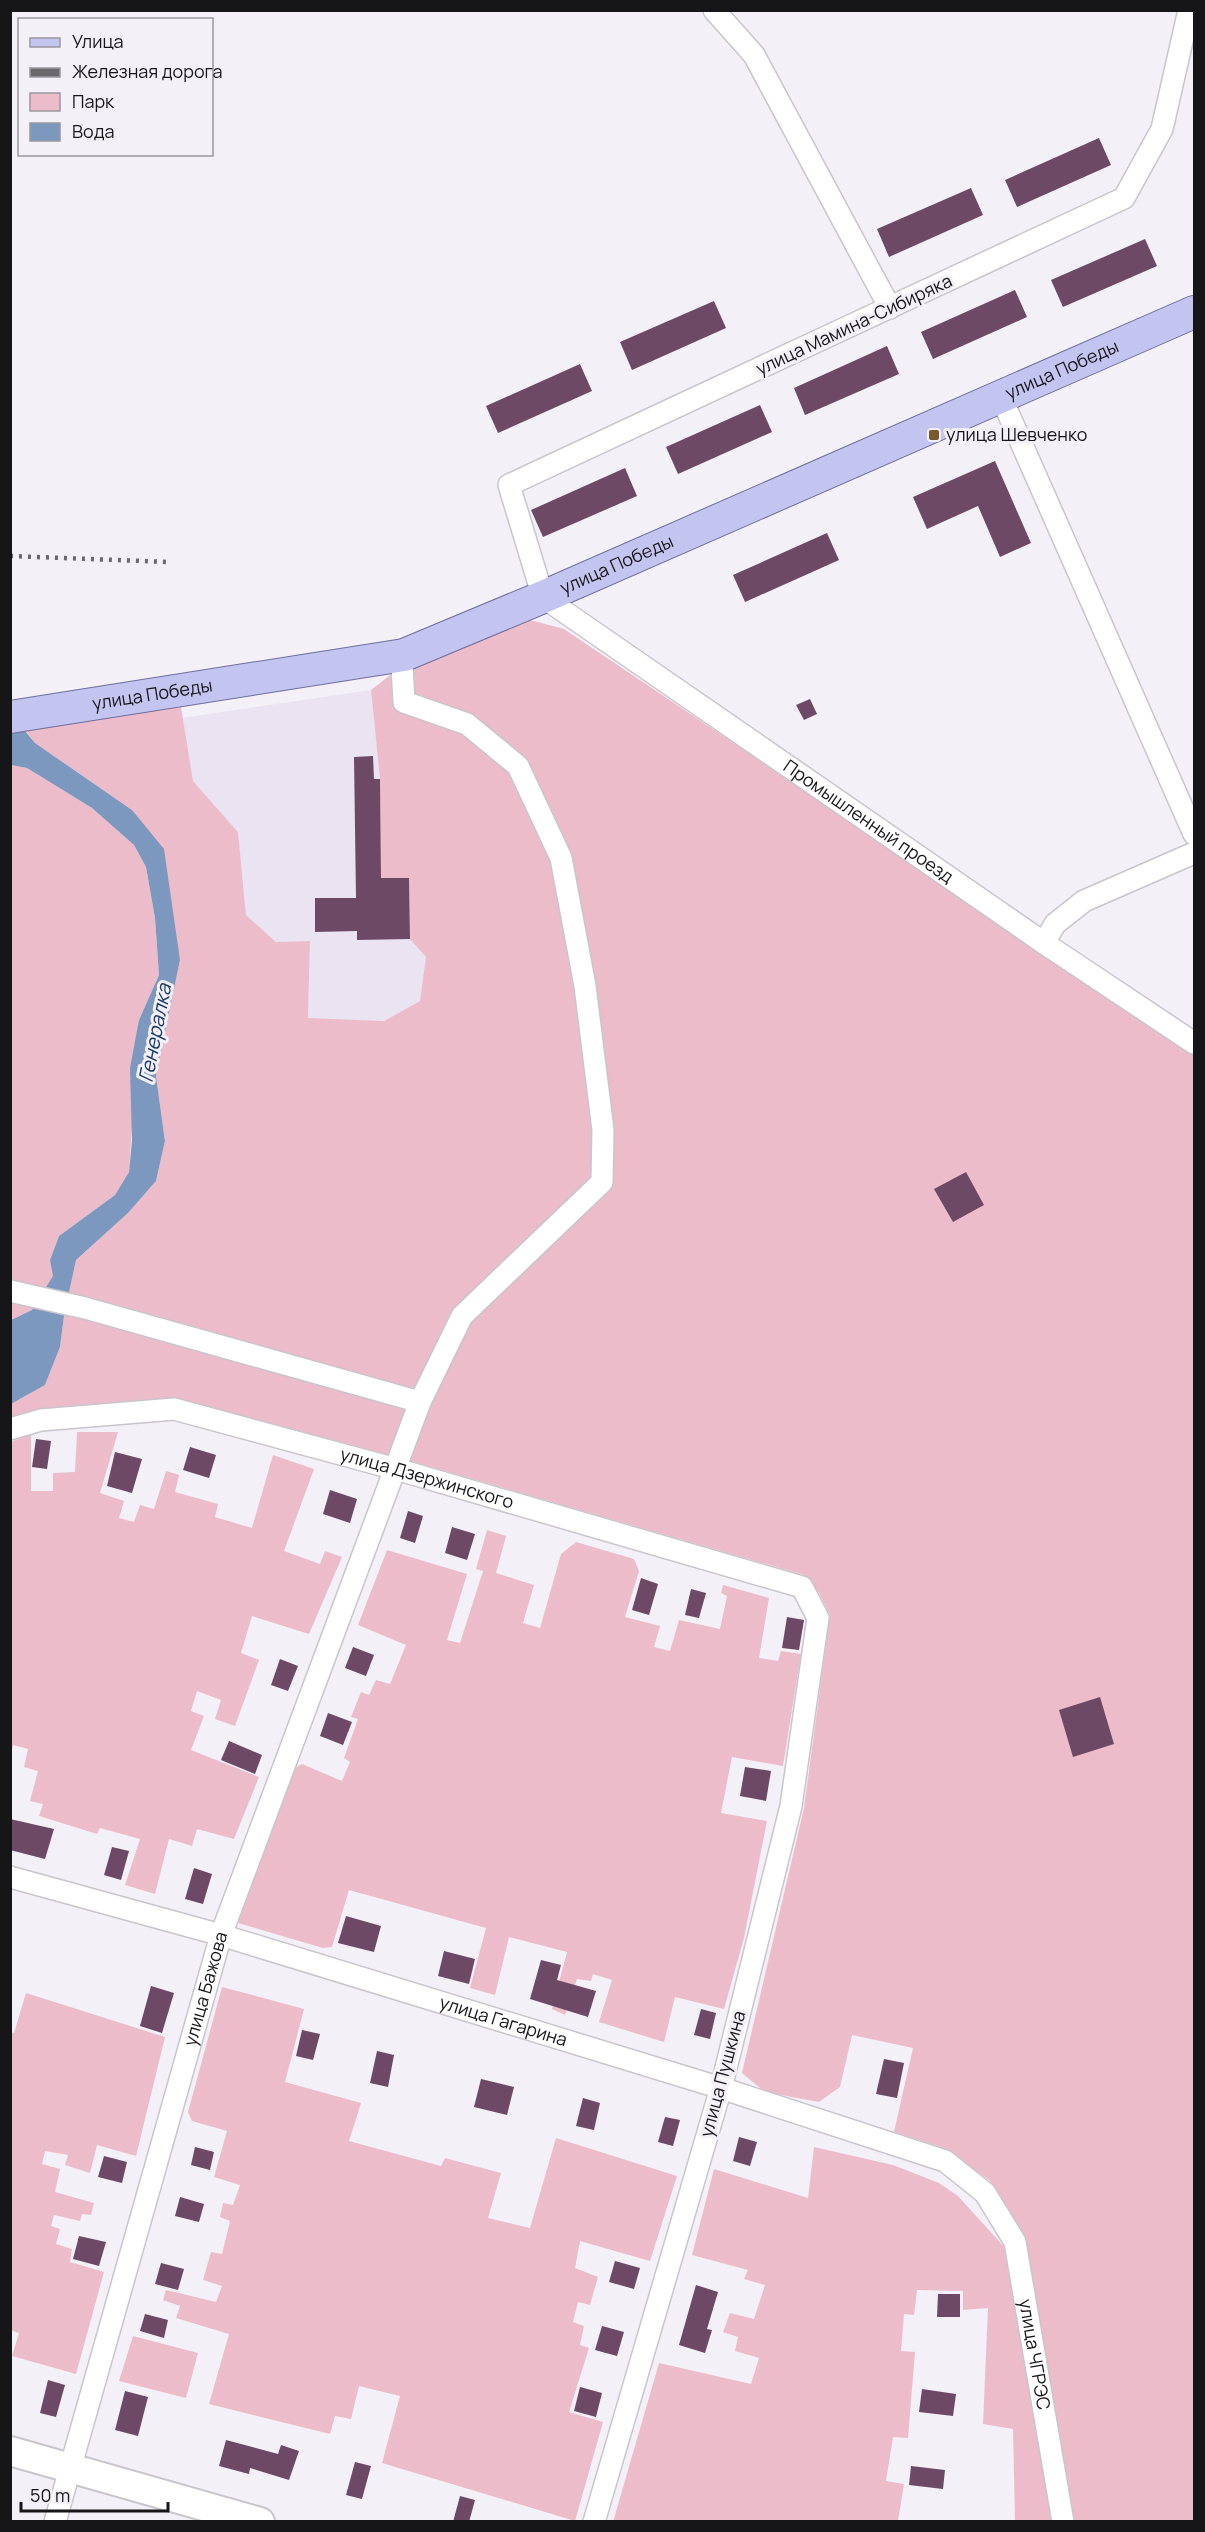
<svg xmlns="http://www.w3.org/2000/svg" width="1205" height="2532" viewBox="0 0 1205 2532" font-family="Manrope,sans-serif">
	<style>
		.built { fill: #eae3f1 }
		.green { fill: #edbcca }
		.water { fill: #7d98be }
		.building { fill: #6d4966 }
		.lines { fill: none; stroke-linecap: round; stroke-linejoin: round }
		.street-casing { stroke: #c9c5cc; stroke-width: 24 }
		.secondary-casing { stroke: #c9c5cc; stroke-width: 32 }
		.primary-casing { stroke: #6e6d9e; stroke-width: 34 }
		.street { stroke: #fff; stroke-width: 21 }
		.secondary { stroke: #fff; stroke-width: 28 }
		.primary { stroke: #c4c4f0; stroke-width: 32 }
		.rail { stroke: #6a686d; stroke-width: 4.5; stroke-dasharray: 3 6; stroke-linecap: butt }
		.poi-dot { fill: #78592e; stroke: #f3f0f7; stroke-width: 2 }
		.labels { text-anchor: middle; stroke-width: 6; stroke-linejoin: round; paint-order: stroke }
		.street-label { font-size: 18px; fill: #161518; stroke: #f3f0f7 }
		.poi-label { font-size: 18px; fill: #161518; stroke: #f3f0f7; text-anchor: start }
		.water-label { font-size: 20px; font-style: italic; fill: #1a3c6e; stroke: #f3f0f7 }
	</style>
	<rect width="100%" height="100%" fill="#f3f0f7"/>
	<polygon class="built" points="371,690 380,779 382,878 409,878 427,956 420,1001 384,1021 308,1019 310,941 276,942 246,915 238,832 193,781 182,718"/>
	<g class="green">
		<polygon points="530,620 564,629 1194,1053 1194,2521 1073,2521 1025,2238 989,2180 941,2147 894,2132 913,2048 852,2035 840,2087 819,2102 765,2092 742,2073 804,1808 830,1615 819,1593 804,1575 400,1458 175,1398 40,1411 11,1419 11,1404 45,1385 60,1347 64,1316 76,1260 128,1213 156,1181 165,1141 156,1076 180,960 132,810 35,743 24,729 181,707 193,781 238,832 246,915 276,942 310,941 308,1018 384,1021 420,1001 426,957 410,939 409,878 381,878 380,779 371,690 402,666 508,626"/>
		<polygon points="11,765 27,768 92,808 134,845 146,867 155,918 159,975 139,1020 129,1172 115,1195 59,1236 50,1260 54,1276 32,1310 11,1320"/>
		<polygon points="77,1432 118,1432 100,1493 124,1501 119,1518 134,1522 140,1505 154,1509 166,1471 179,1475 175,1492 218,1504 215,1517 252,1528 273,1455 314,1469 284,1551 320,1564 325,1551 342,1557 309,1634 252,1616 241,1653 259,1660 235,1726 215,1719 221,1700 197,1691 191,1711 204,1716 191,1750 259,1777 234,1839 197,1829 192,1846 169,1839 155,1894 125,1885 140,1839 100,1828 97,1834 39,1816 43,1804 30,1801 38,1771 24,1767 28,1749 13,1745 11,1753 11,1442 31,1434 31,1491 53,1491 53,1473 75,1472"/>
		<polygon points="487,1530 506,1536 496,1573 534,1585 523,1623 540,1628 561,1554 576,1542 634,1559 639,1571 625,1617 660,1626 654,1647 670,1651 679,1620 720,1629 727,1596 721,1593 723,1585 769,1598 759,1658 778,1661 781,1651 801,1654 783,1766 732,1757 721,1813 767,1821 744,1938 724,2009 675,1997 664,2042 599,2022 612,1980 593,1974 591,1981 577,1979 565,2015 552,2009 567,1952 509,1937 495,1995 470,1988 486,1928 349,1890 332,1947 323,1948 238,1923 294,1769 302,1764 342,1781 350,1762 344,1758 358,1719 351,1717 361,1692 369,1695 376,1680 390,1684 406,1645 358,1625 387,1550 467,1574 447,1640 460,1643 483,1571 476,1569"/>
		<polygon points="222,1987 304,2009 285,2082 361,2103 349,2141 441,2166 445,2158 501,2173 488,2218 530,2228 556,2138 677,2176 650,2261 580,2241 575,2268 598,2277 590,2305 578,2302 573,2322 584,2326 580,2345 589,2348 569,2412 603,2422 575,2521 382,2463 400,2396 359,2386 351,2419 335,2416 330,2434 209,2404 229,2334 176,2318 180,2306 163,2300 166,2290 216,2302 222,2286 203,2280 211,2252 222,2254 230,2221 220,2217 223,2203 233,2205 240,2185 214,2177 227,2131 192,2121 188,2112"/>
		<polygon points="26,1993 165,2037 136,2156 97,2145 90,2173 65,2165 68,2155 45,2151 42,2164 60,2169 55,2192 94,2203 91,2215 82,2214 80,2221 54,2215 51,2226 60,2229 56,2244 72,2249 70,2262 104,2272 76,2374 12,2356 19,2333 10,2330 10,2032 14,2033"/>
		<polygon points="814,2147 893,2165 939,2183 958,2196 1006,2249 1054,2521 1015,2521 1013,2429 983,2424 988,2308 963,2310 963,2291 917,2290 914,2315 904,2314 901,2351 915,2352 908,2438 893,2437 886,2481 904,2484 898,2521 613,2522 659,2363 751,2384 759,2358 735,2351 738,2337 723,2332 730,2313 754,2319 765,2285 744,2279 748,2270 692,2255 714,2169 808,2198"/>
		<polygon points="133,2336 198,2353 186,2398 119,2381"/>
	</g>
	<polygon class="water" points="10,713 35,743 132,810 164,849 180,960 156,1076 165,1141 156,1181 128,1213 76,1260 64,1316 60,1347 45,1385 11,1404 11,1320 32,1310 53,1276 50,1260 59,1236 115,1195 129,1172 132,1140 130,1068 139,1020 159,975 155,918 146,867 134,845 92,808 27,768 11,765"/>
	<g class="building">
		<polygon points="1099,138 1111,165 1017,207 1005,180"/>
		<polygon points="971,188 983,215 889,257 877,229"/>
		<polygon points="1145,239 1157,266 1063,307 1051,280"/>
		<polygon points="1015,290 1027,317 933,359 921,332"/>
		<polygon points="714,301 726,328 632,370 620,342"/>
		<polygon points="887,346 899,374 805,415 794,388"/>
		<polygon points="580,364 592,391 498,433 486,406"/>
		<polygon points="760,405 772,432 678,474 666,447"/>
		<polygon points="995,461 1031,543 1000,557 978,506 927,529 913,497"/>
		<polygon points="625,468 637,496 543,537 531,510"/>
		<polygon points="827,533 839,560 745,602 733,575"/>
		<polygon points="810,699 817,714 804,720 796,705"/>
		<polygon points="373,756 374,779 380,779 381,878 409,878 410,939 357,940 357,931 315,932 315,898 356,898 354,757"/>
		<polygon points="966,1172 984,1205 953,1222 934,1189"/>
		<polygon points="36,1439 51,1441 47,1469 32,1467"/>
		<polygon points="190,1447 216,1455 209,1478 183,1470"/>
		<polygon points="115,1452 142,1459 132,1493 107,1486"/>
		<polygon points="330,1490 357,1499 350,1523 323,1514"/>
		<polygon points="408,1511 423,1516 415,1543 400,1538"/>
		<polygon points="452,1527 475,1534 467,1560 445,1553"/>
		<polygon points="641,1578 658,1584 649,1615 632,1610"/>
		<polygon points="691,1589 706,1593 699,1618 685,1615"/>
		<polygon points="787,1617 804,1620 799,1650 782,1648"/>
		<polygon points="353,1647 374,1655 366,1676 345,1668"/>
		<polygon points="280,1659 298,1666 288,1691 271,1685"/>
		<polygon points="1100,1697 1114,1744 1073,1757 1059,1710"/>
		<polygon points="328,1713 352,1722 343,1745 320,1736"/>
		<polygon points="229,1741 262,1755 255,1774 221,1760"/>
		<polygon points="745,1767 771,1771 766,1801 740,1796"/>
		<polygon points="10,1819 54,1829 45,1859 10,1850"/>
		<polygon points="112,1847 129,1851 121,1880 104,1875"/>
		<polygon points="194,1868 212,1874 203,1904 185,1899"/>
		<polygon points="346,1916 381,1926 374,1952 338,1943"/>
		<polygon points="444,1951 475,1959 469,1984 438,1976"/>
		<polygon points="541,1960 561,1965 557,1980 596,1991 588,2017 530,1999"/>
		<polygon points="151,1986 174,1993 162,2033 140,2026"/>
		<polygon points="701,2009 716,2013 710,2039 694,2035"/>
		<polygon points="302,2030 320,2034 313,2060 296,2056"/>
		<polygon points="377,2051 394,2055 388,2087 370,2083"/>
		<polygon points="884,2059 904,2063 897,2098 876,2094"/>
		<polygon points="481,2079 514,2087 507,2115 474,2107"/>
		<polygon points="583,2098 600,2103 594,2130 576,2126"/>
		<polygon points="665,2117 680,2120 673,2146 658,2142"/>
		<polygon points="739,2137 757,2142 750,2166 733,2161"/>
		<polygon points="195,2147 214,2152 210,2170 191,2165"/>
		<polygon points="104,2156 127,2162 122,2183 98,2177"/>
		<polygon points="180,2197 204,2204 199,2222 175,2216"/>
		<polygon points="79,2236 106,2242 99,2266 73,2259"/>
		<polygon points="615,2261 640,2268 634,2289 609,2282"/>
		<polygon points="161,2263 184,2269 178,2290 155,2284"/>
		<polygon points="696,2285 718,2292 707,2329 712,2330 705,2353 679,2345"/>
		<polygon points="938,2294 960,2294 960,2317 937,2317"/>
		<polygon points="145,2314 168,2320 164,2338 140,2331"/>
		<polygon points="602,2326 624,2332 617,2356 595,2350"/>
		<polygon points="48,2380 65,2385 56,2417 40,2413"/>
		<polygon points="580,2387 602,2393 596,2417 574,2411"/>
		<polygon points="922,2389 956,2394 953,2416 919,2412"/>
		<polygon points="125,2391 148,2397 138,2436 115,2430"/>
		<polygon points="226,2440 278,2454 281,2445 299,2451 289,2480 250,2468 249,2474 219,2466"/>
		<polygon points="355,2462 371,2466 362,2499 346,2495"/>
		<polygon points="911,2466 945,2470 943,2489 909,2485"/>
		<polygon points="460,2496 475,2500 469,2522 453,2522"/>
	</g>
	<g class="lines">
		<g class="street-casing">
			<g id="street">
				<polyline points="714,10 754,55 890,308"/>
				<path id="s1" d="M1189,10L1162,129L1124,198L509,485L543,597L1044,943L1194,1043"/>
				<polyline points="1001,397 1194,834"/>
				<polyline points="1044,943 1055,924 1084,901 1194,853"/>
				<polyline points="10,1291 85,1308 420,1402"/>
				<path id="s2" d="M10,1429L41,1420L174,1409L396,1469L802,1587L818,1618L791,1806L721,2088L594,2522"/>
				<path id="s3" d="M10,1877L221,1935L721,2088L945,2161L985,2193L1015,2242L1063,2522"/>
				<path id="s4" d="M55,2522L221,1935L420,1402L462,1316L602,1182L603,1130L585,986L561,858L518,766L467,724L404,702L402,666L404,655"/>
			</g>
		</g>
		<g class="secondary-casing">
			<polyline id="secondary" points="10,2451 260,2522"/>
		</g>
		<g class="primary-casing">
			<g id="primary">
				<path id="s5" d="M10,717L404,655L543,597L1194,312"/>
			</g>
		</g>
		<use href="#street" class="street"/>
		<use href="#secondary" class="secondary"/>
		<use href="#primary" class="primary"/>
		<polyline class="rail" points="10,556 169,562"/>
	</g>
	<rect class="poi-dot" x="928" y="429" width="12" height="12" rx="3"/>
	<g class="labels">
		<g class="street-label">
			<text transform="translate(854 325) rotate(-25)" y="6">улица Мамина-Сибиряка</text>
			<text dy="6" stroke="none"><textPath href="#s5" startOffset="1116">улица Победы</textPath></text>
			<text dy="6" stroke="none"><textPath href="#s5" startOffset="630">улица Победы</textPath></text>
			<text dy="6" stroke="none"><textPath href="#s5" startOffset="144">улица Победы</textPath></text>
			<text dy="6" stroke="none"><textPath href="#s1" startOffset="1392">Промышленный проезд</textPath></text>
			<text dy="6" stroke="none"><textPath href="#s2" startOffset="428">улица Дзержинского</textPath></text>
			<text dy="6" stroke="none"><textPath href="#s4" startOffset="554">улица Бажова</textPath></text>
			<text dy="6" stroke="none"><textPath href="#s3" startOffset="514">улица Гагарина</textPath></text>
			<text transform="translate(723 2074) rotate(-75)" y="6">улица Пушкина</text>
			<text dy="6" stroke="none"><textPath href="#s3" startOffset="1200">улица ЧГРЭС</textPath></text>
		</g>
		<g class="poi-label">
			<text x="946" y="441">улица Шевченко</text>
		</g>
		<g class="water-label">
			<text transform="translate(155 1033) rotate(-79)" y="7">Генералка</text>
		</g>
	</g>
	<rect width="1205" height="2532" fill="none" stroke="#161518" stroke-width="24"/>
	<rect x="18" y="18" width="195" height="138" fill="#f3f0f7" stroke="#9b989e" stroke-width="1.5"/>
	<rect x="30" y="38" width="30" height="9" fill="#c4c4f0" stroke="#9b989e" stroke-width="1.5"/>
	<text x="72" y="48" font-size="18" fill="#161518">Улица</text>
	<rect x="30" y="68" width="30" height="9" fill="#6a686d" stroke="#9b989e" stroke-width="1.5"/>
	<text x="72" y="78" font-size="18" fill="#161518">Железная дорога</text>
	<rect x="30" y="93" width="30" height="18" fill="#edbcca" stroke="#9b989e" stroke-width="1.5"/>
	<text x="72" y="108" font-size="18" fill="#161518">Парк</text>
	<rect x="30" y="123" width="30" height="18" fill="#7d98be" stroke="#9b989e" stroke-width="1.5"/>
	<text x="72" y="138" font-size="18" fill="#161518">Вода</text>
	<path d="M21 2502v9h147v-9" fill="none" stroke="#161518" stroke-width="3"/>
	<text x="30" y="2502" font-size="18" fill="#161518" stroke="#f3f0f7" stroke-width="4.5" paint-order="stroke">50 m</text>
</svg>
